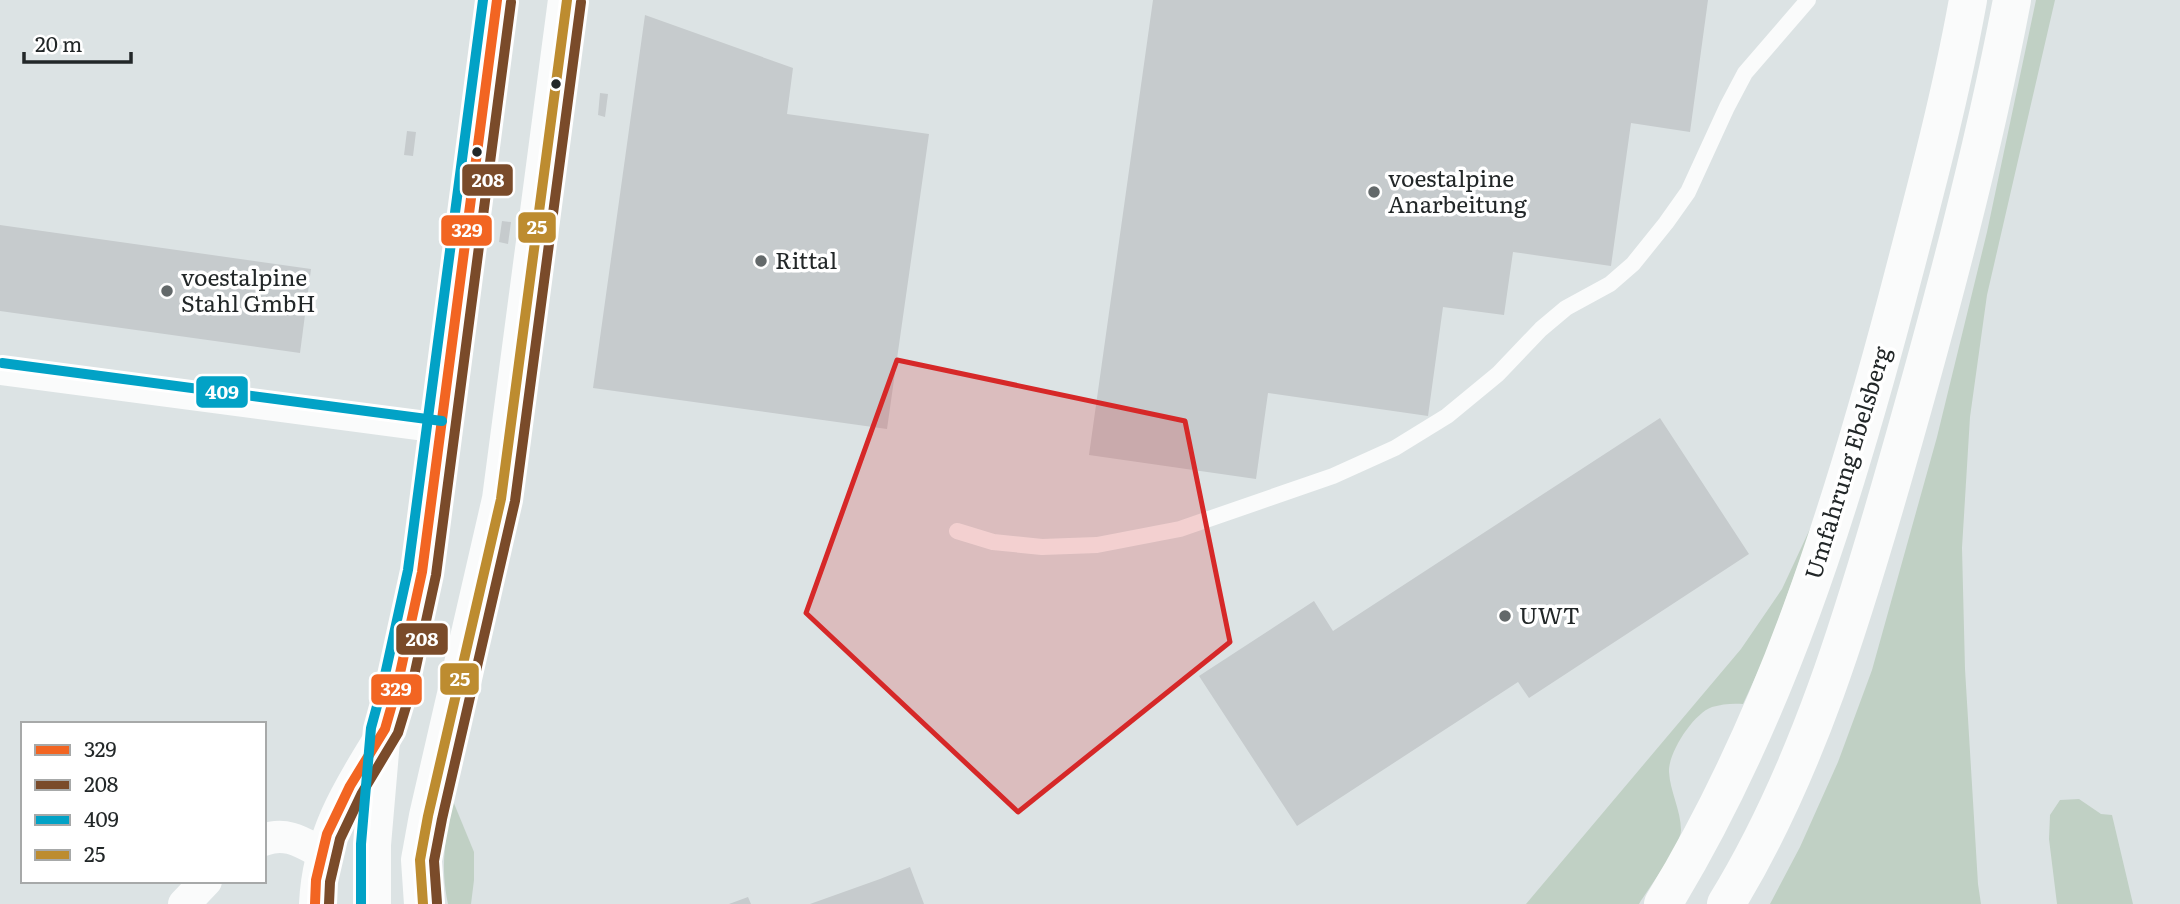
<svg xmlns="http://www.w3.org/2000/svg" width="2180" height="904" viewBox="0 0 2180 904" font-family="Literata,serif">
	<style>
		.green { fill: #c0d0c4 }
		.building { fill: #c6cbcd }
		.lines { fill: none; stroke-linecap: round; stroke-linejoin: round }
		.service { stroke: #fafbfb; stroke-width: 16 }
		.minor { stroke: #fafbfb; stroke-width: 32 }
		.tertiary { stroke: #fafbfb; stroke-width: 38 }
		.primary { stroke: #fafbfb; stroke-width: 38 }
		.bus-1-casing { stroke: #fff; stroke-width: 16 }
		.bus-2-casing { stroke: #fff; stroke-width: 16 }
		.bus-3-casing { stroke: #fff; stroke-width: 16 }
		.bus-4-casing { stroke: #fff; stroke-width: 16 }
		.bus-1 { stroke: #f26522; stroke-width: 10 }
		.bus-2 { stroke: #7a4b2a; stroke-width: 10 }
		.bus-3 { stroke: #02a2c6; stroke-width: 10 }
		.bus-4 { stroke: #bd8c30; stroke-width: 10 }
		.marked { fill: #d62828; fill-opacity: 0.2; stroke: #d62828; stroke-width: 5; stroke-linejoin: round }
		.bus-dot { fill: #222728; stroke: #fff; stroke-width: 2.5 }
		.poi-dot { fill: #63696a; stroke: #fff; stroke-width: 2.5 }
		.labels { text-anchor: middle; stroke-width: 7; stroke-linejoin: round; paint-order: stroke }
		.poi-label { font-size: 23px; fill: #222728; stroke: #fff; text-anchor: start }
		.street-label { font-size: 23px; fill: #222728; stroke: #fff }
		.line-badge { stroke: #fff; stroke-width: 2.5 }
		.badge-label { font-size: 19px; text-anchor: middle; font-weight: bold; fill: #fff }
	</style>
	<rect width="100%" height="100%" fill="#dce3e4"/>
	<g class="green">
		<polygon points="2036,0 2055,0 1987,295 1970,417 1962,548 1965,669 1978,884 1981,904 1770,904 1800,847 1838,762 1872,670 1937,437 1987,232"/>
		<path d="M1815,518L1766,654L1743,704C1733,703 1722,704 1712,707C1693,714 1668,753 1669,772C1670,791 1681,811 1681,830C1681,845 1648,889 1639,904H1526L1741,649L1782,589Z"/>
		<polygon points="2079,799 2101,814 2112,815 2133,904 2057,904 2049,839 2050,815 2060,800"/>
		<path d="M453,801L474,852V880L471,904H448C440,867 445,838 453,801Z"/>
	</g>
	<g class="building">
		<polygon points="1153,0 1708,0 1690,132 1631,123 1611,266 1513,252 1504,315 1443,307 1428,416 1268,393 1256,479 1089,455"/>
		<polygon points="645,15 793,68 787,114 929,134 887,429 593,388"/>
		<polygon points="600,93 608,94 605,117 598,115"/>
		<polygon points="407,131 416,132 413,156 404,155"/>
		<polygon points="502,221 511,222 508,244 499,242"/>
		<polygon points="0,225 311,269 300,353 0,311"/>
		<polygon points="1660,418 1749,554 1529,698 1518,682 1297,826 1199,676 1314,601 1333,631"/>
		<polygon points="910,867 924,904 810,904 880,879"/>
		<polygon points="748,897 751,904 729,904"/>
	</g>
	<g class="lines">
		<g class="service">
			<polyline points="0,377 440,435"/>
			<polyline points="957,531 993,542 1042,547 1097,545 1180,529 1333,476 1395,448 1447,416 1498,374 1541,329 1566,308 1610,284 1633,264 1666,223 1688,192 1727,107 1745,73 1808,0"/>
		</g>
		<g class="minor">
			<path d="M264,840C286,831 303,843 322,853"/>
			<polyline points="184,904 206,881"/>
			<path d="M315,904C318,838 347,790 381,736"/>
			<polyline points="375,904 375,845 385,729 397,687 422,572 497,0"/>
		</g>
		<polyline class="tertiary" points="423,904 420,860 428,816 501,499 567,0"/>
		<g class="primary">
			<path d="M1663,904C1776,719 1842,507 1897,299C1923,200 1950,100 1968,0"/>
			<path d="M1726,904C1807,772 1854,614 1896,467C1940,313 1982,157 2012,0"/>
		</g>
		<g class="bus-1-casing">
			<polyline id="bus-1" points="315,904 316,880 327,834 350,786 385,729 397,687 422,572 497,0"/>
		</g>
		<g class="bus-2-casing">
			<g id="bus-2">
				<polyline points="437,903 434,861 442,819 515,501 581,2"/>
				<polyline points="329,904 330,882 340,839 362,793 398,733 411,690 436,575 511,2"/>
			</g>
		</g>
		<g class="bus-3-casing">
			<g id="bus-3">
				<polyline points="2,363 442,421"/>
				<polyline points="361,904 361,844 371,728 383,684 408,570 483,0"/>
			</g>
		</g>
		<g class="bus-4-casing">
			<polyline id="bus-4" points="423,904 420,860 428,816 501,499 567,0"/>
		</g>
		<use href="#bus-1" class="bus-1"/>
		<use href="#bus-2" class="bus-2"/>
		<use href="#bus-3" class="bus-3"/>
		<use href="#bus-4" class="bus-4"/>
	</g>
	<path class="marked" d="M897,360L1185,421L1230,642L1018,812L806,613Z"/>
	<g class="bus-dot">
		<circle cx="556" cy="84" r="6"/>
		<circle cx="477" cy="152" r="6"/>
	</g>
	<g class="poi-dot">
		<circle cx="1374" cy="192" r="7"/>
		<circle cx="761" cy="261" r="7"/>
		<circle cx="167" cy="291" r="7"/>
		<circle cx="1505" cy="616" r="7"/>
	</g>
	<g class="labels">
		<g class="poi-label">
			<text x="1388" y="187">voestalpine<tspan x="1388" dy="26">Anarbeitung</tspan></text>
			<text x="775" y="269">Rittal</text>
			<text x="181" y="286">voestalpine<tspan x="181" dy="26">Stahl GmbH</tspan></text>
			<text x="1519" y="624">UWT</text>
		</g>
		<g class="street-label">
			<text transform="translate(1848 463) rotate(-73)" y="8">Umfahrung Ebelsberg</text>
		</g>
	</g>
	<g class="line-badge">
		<rect x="461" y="163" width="53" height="34" rx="7" fill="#7a4b2a"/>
		<rect x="517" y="211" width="40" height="33" rx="7" fill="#bd8c30"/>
		<rect x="440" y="214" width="53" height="33" rx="7" fill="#f26522"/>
		<rect x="195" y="375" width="54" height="34" rx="7" fill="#02a2c6"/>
		<rect x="395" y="622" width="54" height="34" rx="7" fill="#7a4b2a"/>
		<rect x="439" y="662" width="41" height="34" rx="7" fill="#bd8c30"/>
		<rect x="370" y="673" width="53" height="33" rx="7" fill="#f26522"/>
	</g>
	<g class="badge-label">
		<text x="488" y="187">208</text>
		<text x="537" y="234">25</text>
		<text x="467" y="237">329</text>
		<text x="222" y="399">409</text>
		<text x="422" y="646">208</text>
		<text x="460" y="686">25</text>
		<text x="396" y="696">329</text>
	</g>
	<rect x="21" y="722" width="245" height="161" fill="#ffffff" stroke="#a7a9a9" stroke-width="2"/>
	<rect x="35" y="745" width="35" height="10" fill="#f26522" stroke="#a7a9a9" stroke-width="2"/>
	<text x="84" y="757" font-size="21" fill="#222728">329</text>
	<rect x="35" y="780" width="35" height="10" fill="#7a4b2a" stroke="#a7a9a9" stroke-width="2"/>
	<text x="84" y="792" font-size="21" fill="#222728">208</text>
	<rect x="35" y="815" width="35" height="10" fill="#02a2c6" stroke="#a7a9a9" stroke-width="2"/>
	<text x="84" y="827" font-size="21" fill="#222728">409</text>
	<rect x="35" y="850" width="35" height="10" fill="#bd8c30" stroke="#a7a9a9" stroke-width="2"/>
	<text x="84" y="862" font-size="21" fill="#222728">25</text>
	<path d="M24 52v10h107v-10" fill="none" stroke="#222728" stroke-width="3.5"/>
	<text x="35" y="52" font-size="21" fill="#222728" stroke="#ffffff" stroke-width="5" paint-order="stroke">20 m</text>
</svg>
